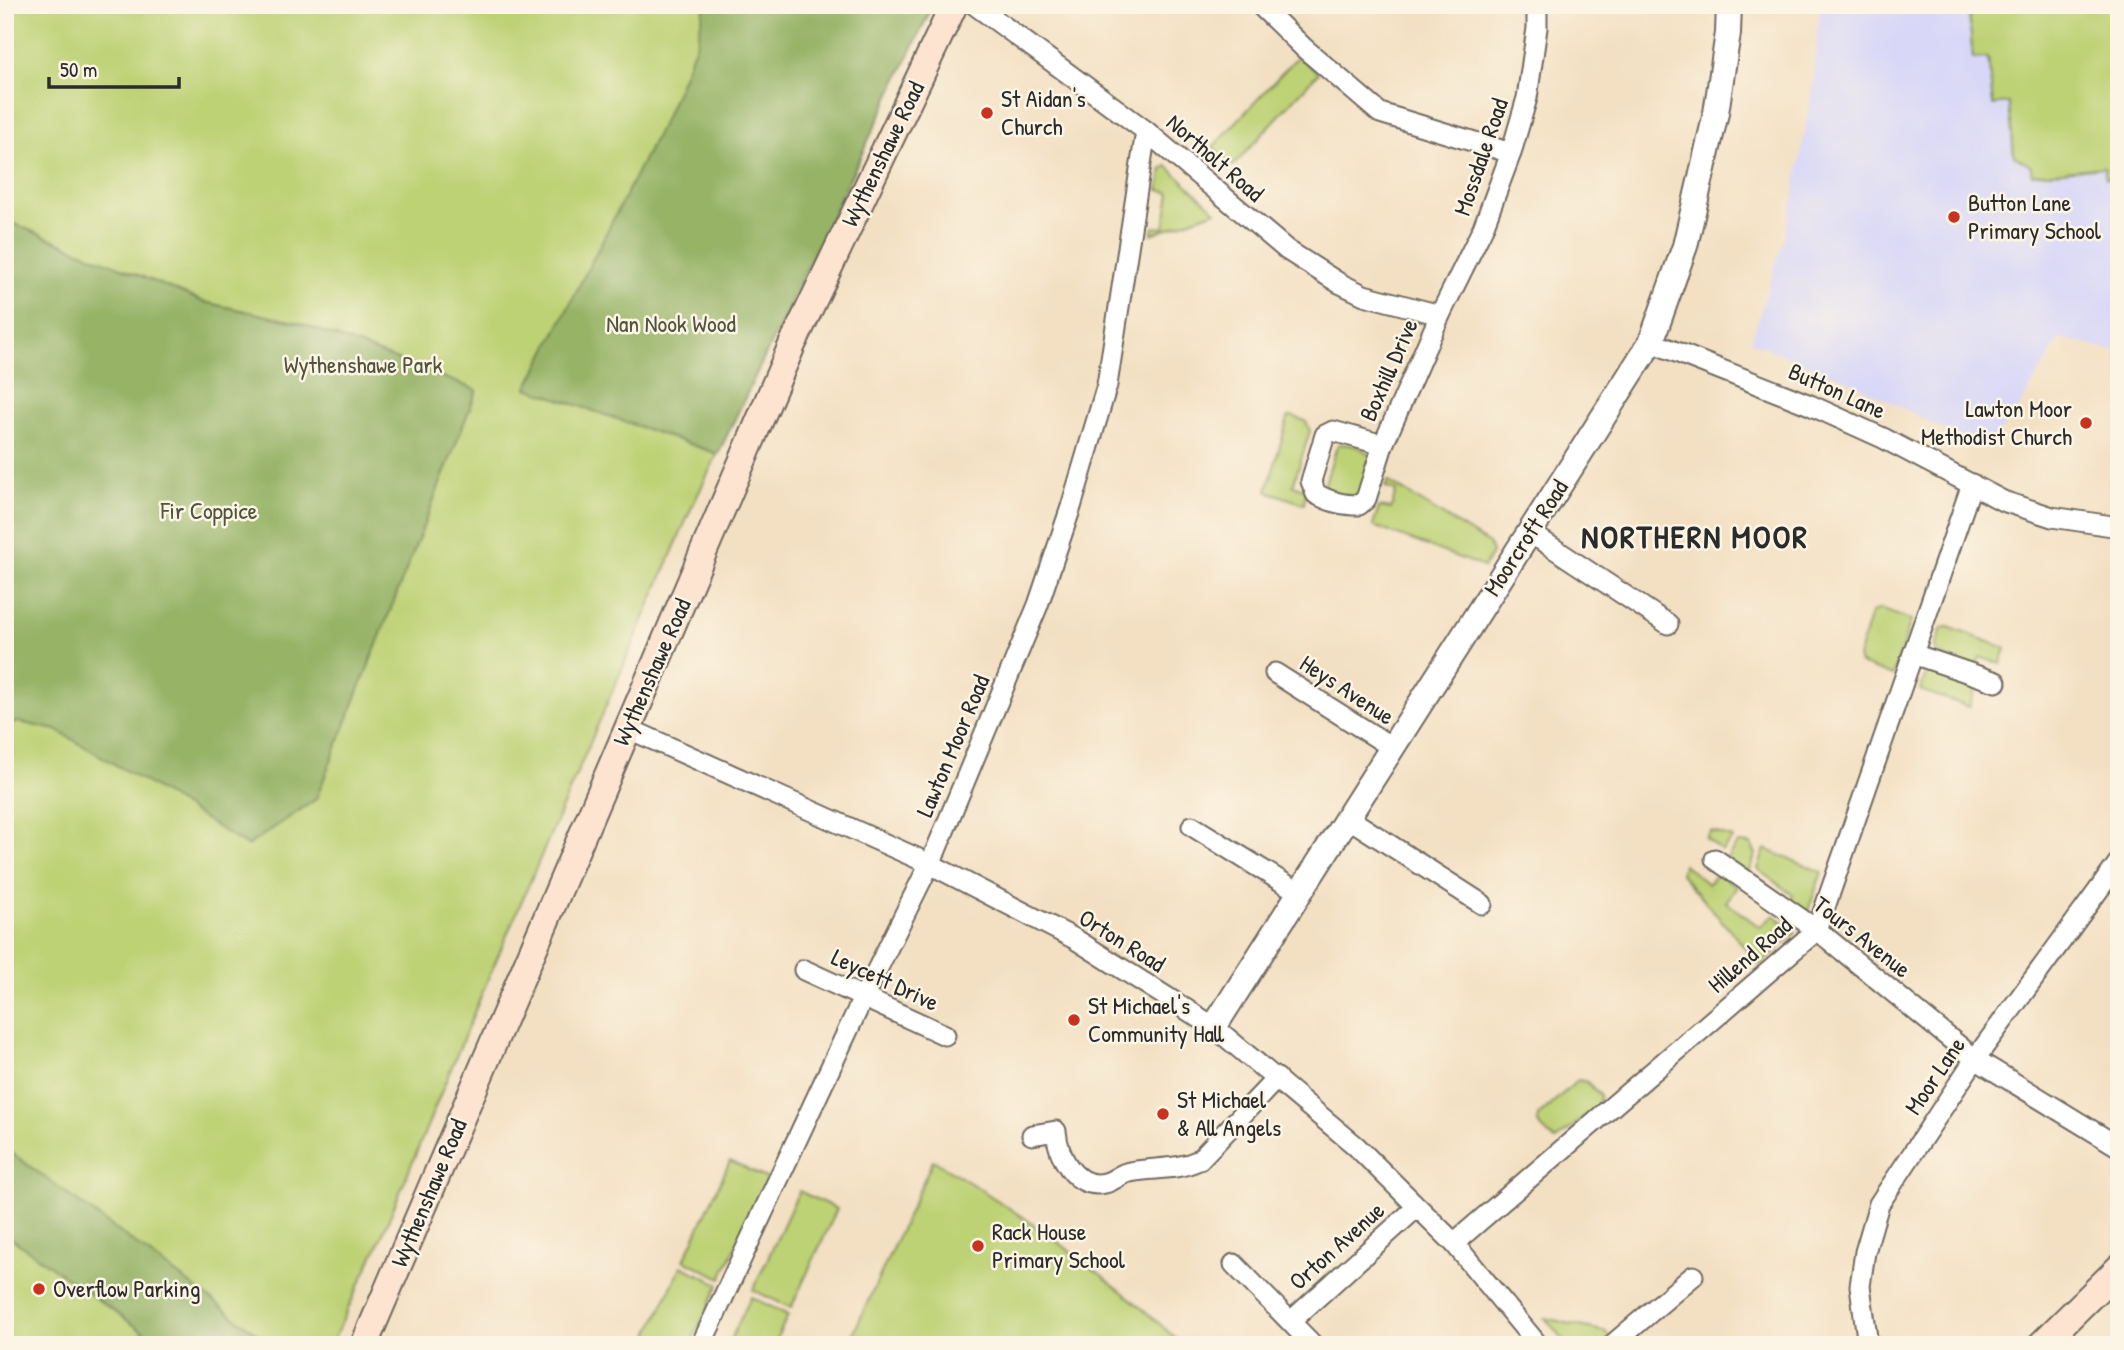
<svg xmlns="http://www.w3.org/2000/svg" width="2124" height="1350" viewBox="0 0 2124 1350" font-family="'Patrick Hand',sans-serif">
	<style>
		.built { fill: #d8d7f8 }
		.green { fill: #bdd174; stroke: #747e50; stroke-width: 2 }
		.forest { fill: #96b366; stroke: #606f48; stroke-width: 2 }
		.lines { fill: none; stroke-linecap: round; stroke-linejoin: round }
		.minor-casing { stroke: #716a60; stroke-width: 23 }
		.tertiary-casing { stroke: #716a60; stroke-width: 28 }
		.secondary-casing { stroke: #716a60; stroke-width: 30 }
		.minor { stroke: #fff; stroke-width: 19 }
		.tertiary { stroke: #fff; stroke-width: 24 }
		.secondary { stroke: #fde4d1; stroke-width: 26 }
		.poi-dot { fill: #c8321e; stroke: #fcf5e5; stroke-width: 2.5 }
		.labels { text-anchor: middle; stroke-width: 5; stroke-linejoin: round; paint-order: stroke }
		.poi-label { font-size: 24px; fill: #2b2b2b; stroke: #fcf5e5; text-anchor: start }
		.street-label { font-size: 24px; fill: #2b2b2b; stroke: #fcf5e5 }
		.park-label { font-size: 24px; fill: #50543d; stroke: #fcf5e5 }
		.district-label { font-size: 32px; font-weight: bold; letter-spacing: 2px; fill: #2b2b2b; stroke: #fcf5e5 }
	</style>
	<rect width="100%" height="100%" fill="#fcf5e5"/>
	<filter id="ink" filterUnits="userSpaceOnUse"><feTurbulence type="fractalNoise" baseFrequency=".0143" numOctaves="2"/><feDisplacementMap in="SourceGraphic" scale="14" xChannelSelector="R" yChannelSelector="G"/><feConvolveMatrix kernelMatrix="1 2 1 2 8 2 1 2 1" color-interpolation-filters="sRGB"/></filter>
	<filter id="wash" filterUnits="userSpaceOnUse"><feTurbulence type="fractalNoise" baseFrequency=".00686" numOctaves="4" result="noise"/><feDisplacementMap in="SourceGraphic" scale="28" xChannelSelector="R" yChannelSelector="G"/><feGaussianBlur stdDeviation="1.57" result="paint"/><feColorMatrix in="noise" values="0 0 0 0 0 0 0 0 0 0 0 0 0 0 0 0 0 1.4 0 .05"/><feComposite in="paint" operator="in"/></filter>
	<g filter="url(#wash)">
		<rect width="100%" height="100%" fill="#f3e0c3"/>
		<polygon class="built" points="1820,5 2119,5 2119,352 2060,338 2017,411 1985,450 1845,379 1751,342 1784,238 1794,195 1813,83"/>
		<g class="green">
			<polygon points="5,5 933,5 691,509 488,979 379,1243 331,1345 5,1345"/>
			<polygon points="1968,5 2119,5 2119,177 2106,178 2104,167 2032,174 2032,167 2014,156 2009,103 1993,105 1988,58 1973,59"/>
			<polygon points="1298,56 1318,73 1233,166 1213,147"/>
			<polygon points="1167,166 1216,211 1152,234 1154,227 1164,228 1170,193 1159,190 1162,169"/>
			<polygon points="1291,416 1306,421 1310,431 1293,485 1306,490 1304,504 1267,491 1288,418"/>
			<path d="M1339,444C1355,445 1363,446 1373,459L1364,494L1347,500L1324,486L1337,446Z"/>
			<polygon points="1388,481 1489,544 1492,553 1484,567 1373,526 1379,507 1391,509 1396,491 1385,487"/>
			<polygon points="1880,609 1911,620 1893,676 1860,664 1858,658 1871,613"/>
			<polygon points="1948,627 2006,648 2001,664 1980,657 1975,669 1940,656 1935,648 1942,628"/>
			<polygon points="1930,664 1978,681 1969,707 1920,690"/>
			<polygon points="1711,831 1733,838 1722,851 1705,838"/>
			<polygon points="1738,843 1751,844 1756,854 1746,877 1724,862"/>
			<polygon points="1765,849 1822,872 1805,919 1788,908 1793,895 1758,869"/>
			<polygon points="1683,864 1708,884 1717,873 1737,887 1726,902 1760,927 1774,915 1795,931 1795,933 1762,964 1759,964 1681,874"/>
			<polygon points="1578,1080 1587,1082 1600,1095 1598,1106 1555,1141 1538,1124 1538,1116"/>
			<path d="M933,1160C1022,1213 1107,1274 1183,1345H848Z"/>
			<polygon points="730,1161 768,1179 721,1278 684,1260"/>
			<polygon points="799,1191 837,1209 791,1308 753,1290"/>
			<polygon points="681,1266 719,1284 690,1345 644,1345"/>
			<polygon points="751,1297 788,1315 774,1345 728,1345"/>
			<polygon points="1545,1318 1606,1332 1612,1341 1607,1345 1567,1345"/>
		</g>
		<g class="forest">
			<polygon points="705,5 933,5 718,454 527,388 668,112 696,45"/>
			<polygon points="5,220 204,302 300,323 477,390 316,799 247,846 152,786 56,730 18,722 5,726"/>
			<polygon points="5,1148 273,1345 162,1345 5,1234"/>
		</g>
	</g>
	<g filter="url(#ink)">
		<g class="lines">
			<g class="minor-casing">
				<g id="minor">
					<polyline points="975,5 1146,131 1287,250 1339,283 1364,295 1440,315"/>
					<polyline points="1260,5 1304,48 1380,113 1511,153"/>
					<polyline points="1651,342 1810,405 1883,438 2003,501 2052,517 2119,527"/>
					<path d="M1383,445L1333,431L1325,435L1311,481L1316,494C1331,502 1342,505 1359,505L1366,499L1383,445L1440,315L1483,228L1511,153L1527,98L1537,28V5"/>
					<polyline points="1529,532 1668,624"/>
					<polyline points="1913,654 1996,682"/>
					<polyline points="1275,673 1393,748"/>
					<polyline points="627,728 930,864 1075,939 1214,1027 1356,1146 1454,1243 1538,1345"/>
					<polyline points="1348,818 1482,904"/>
					<polyline points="1192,826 1300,893"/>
					<polyline points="1715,859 1817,930 1975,1059 2119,1147"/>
					<polyline points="804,970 945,1035"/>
					<path d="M1032,1135L1056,1131C1058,1155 1074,1190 1105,1183C1114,1181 1121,1173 1130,1172C1154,1167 1176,1171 1199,1160L1277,1078"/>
					<polyline points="1454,1243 1817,930 1972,484"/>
					<polyline points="1234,1264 1313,1345"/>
					<polyline points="1291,1321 1416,1208"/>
					<polyline points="701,1345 863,998 934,855 1038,605 1071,507 1107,385 1146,131"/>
					<polyline points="1612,1345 1693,1276"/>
					<polyline points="1868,1345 1860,1286 1865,1252 1879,1204 1975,1059 2119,862"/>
				</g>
			</g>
			<g class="tertiary-casing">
				<polyline id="tertiary" points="1214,1027 1651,342 1685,246 1716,113 1728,33 1729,5"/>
			</g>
			<g class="secondary-casing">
				<g id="secondary">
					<polyline points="364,1345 792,345 954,5"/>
					<polyline points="2041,1345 2119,1268"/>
				</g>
			</g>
			<use href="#minor" class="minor"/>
			<use href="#tertiary" class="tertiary"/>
			<use href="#secondary" class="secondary"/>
		</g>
	</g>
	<g class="poi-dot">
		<circle cx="987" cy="113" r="7"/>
		<circle cx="1954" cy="217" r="7"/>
		<circle cx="2086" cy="423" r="7"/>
		<circle cx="1074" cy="1020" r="7"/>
		<circle cx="1163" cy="1114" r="7"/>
		<circle cx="978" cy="1246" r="7"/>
		<circle cx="39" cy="1289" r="7"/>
	</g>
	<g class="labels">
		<g class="poi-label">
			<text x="1001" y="107">St Aidan's<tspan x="1001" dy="28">Church</tspan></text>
			<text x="1968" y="211">Button Lane<tspan x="1968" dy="28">Primary School</tspan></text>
			<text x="2072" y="417" text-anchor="end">Lawton Moor<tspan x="2072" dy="28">Methodist Church</tspan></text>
			<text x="1088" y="1014">St Michael's<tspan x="1088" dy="28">Community Hall</tspan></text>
			<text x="1177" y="1108">St Michael<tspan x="1177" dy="28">&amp; All Angels</tspan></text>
			<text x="992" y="1240">Rack House<tspan x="992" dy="28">Primary School</tspan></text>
			<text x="53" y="1297">Overflow Parking</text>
		</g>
		<g class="street-label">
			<text transform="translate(883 154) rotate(-64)" y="8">Wythenshawe Road</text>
			<text transform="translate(1481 157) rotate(-71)" y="8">Mossdale Road</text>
			<text transform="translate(1215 158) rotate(41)" y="8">Northolt Road</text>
			<text transform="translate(1389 370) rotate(-66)" y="8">Boxhill Drive</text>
			<text transform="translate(1837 391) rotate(24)" y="8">Button Lane</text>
			<text transform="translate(1526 538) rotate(-57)" y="8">Moorcroft Road</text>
			<text transform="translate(652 672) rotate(-66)" y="8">Wythenshawe Road</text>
			<text transform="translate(1347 690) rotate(33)" y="8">Heys Avenue</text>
			<text transform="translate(953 746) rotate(-67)" y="8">Lawton Moor Road</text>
			<text transform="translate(1862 937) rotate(38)" y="8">Tours Avenue</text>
			<text transform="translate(1122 941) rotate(32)" y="8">Orton Road</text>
			<text transform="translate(1750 955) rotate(-41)" y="8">Hillend Road</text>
			<text transform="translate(885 980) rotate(25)" y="8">Leycett Drive</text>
			<text transform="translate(1935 1076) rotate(-56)" y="8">Moor Lane</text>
			<text transform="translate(429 1193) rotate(-67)" y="8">Wythenshawe Road</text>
			<text transform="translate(1337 1246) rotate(-42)" y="8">Orton Avenue</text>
		</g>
		<g class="park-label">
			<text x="671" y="332">Nan Nook Wood</text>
			<text x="363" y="373">Wythenshawe Park</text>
			<text x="209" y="519">Fir Coppice</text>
		</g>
		<g class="district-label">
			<text x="1695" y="548">NORTHERN MOOR</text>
		</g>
	</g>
	<rect width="2124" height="1350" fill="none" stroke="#fcf5e5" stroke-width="28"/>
	<path d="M49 77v10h130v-10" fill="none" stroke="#2b2b2b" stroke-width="3.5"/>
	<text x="60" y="77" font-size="21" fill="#2b2b2b" stroke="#fcf5e5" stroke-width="5" paint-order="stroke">50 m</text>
</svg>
